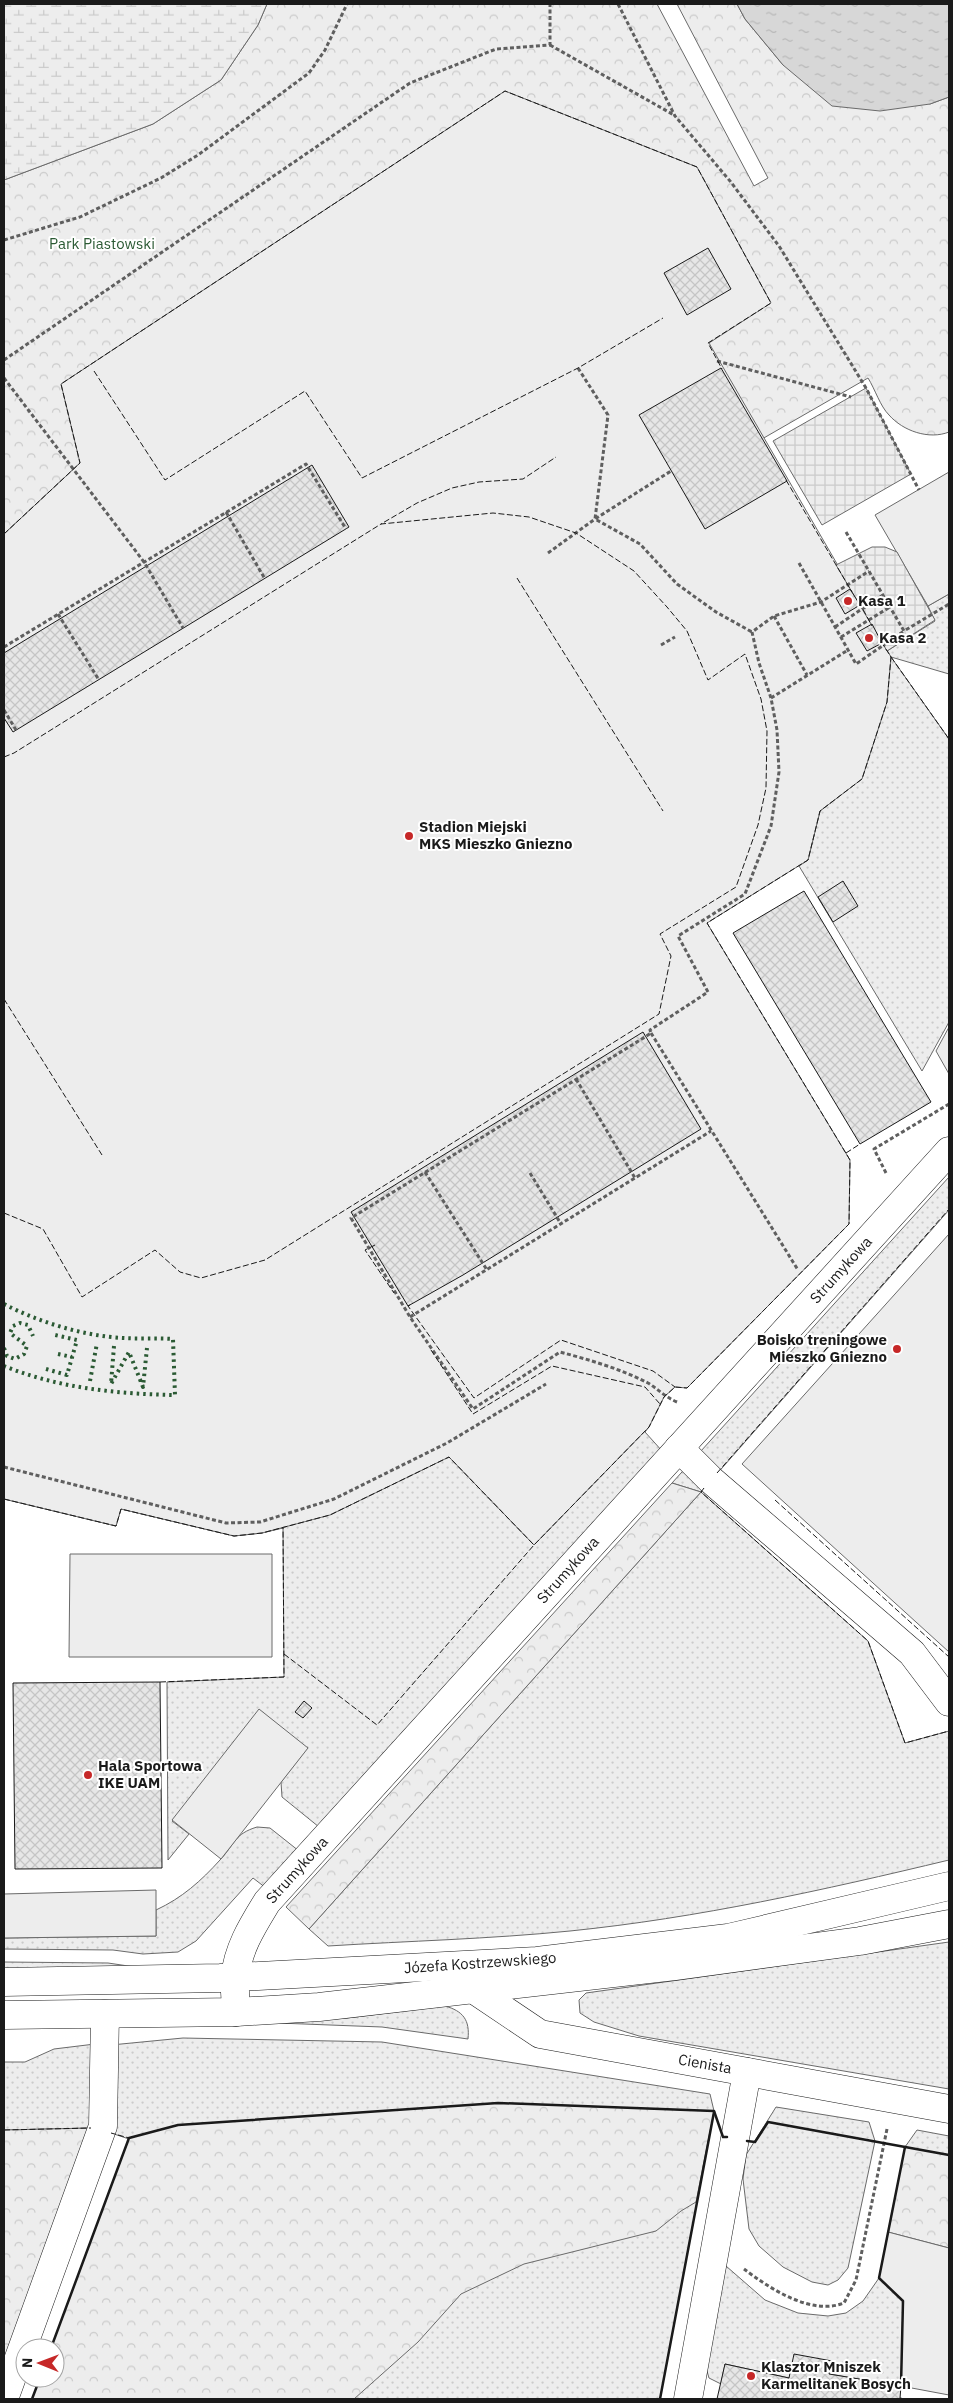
<svg xmlns="http://www.w3.org/2000/svg" width="953" height="2403" viewBox="0 0 953 2403" font-family="'IBM Plex Sans',sans-serif">
	<style>
		.grass { fill: url(#grass-dots); stroke: #6a6a6a }
		.forest { fill: url(#forest-crowns); stroke: #6a6a6a }
		.wetland { fill: url(#wetland-marsh); stroke: #6a6a6a }
		.built { fill: #ededed; stroke: #6a6a6a }
		.plaza { fill: url(#plaza-grid); stroke: #6a6a6a }
		.water { fill: url(#water-ripples); stroke: #6a6a6a }
		.building { fill: url(#building-cross-hatch); stroke: #1a1a1a }
		.lines { fill: none; stroke-linecap: round; stroke-linejoin: round }
		.minor-casing { stroke: #1a1a1a; stroke-width: 29 }
		.major-casing { stroke: #1a1a1a; stroke-width: 29 }
		.path { stroke: #5f5f5f; stroke-width: 3; stroke-dasharray: 4 2.5; stroke-linecap: butt }
		.minor { stroke: #fff; stroke-width: 28 }
		.major { stroke: #fff; stroke-width: 28 }
		.hedge { stroke: #2b5a34; stroke-width: 4; stroke-dasharray: 2.5 4; stroke-linecap: butt }
		.fence { stroke: #1a1a1a; stroke-width: 1; stroke-dasharray: 6 2.5; stroke-linecap: butt }
		.wall { stroke: #1a1a1a; stroke-width: 2.5 }
		.poi-dot { fill: #c62828; stroke: #fff; stroke-width: 2 }
		.labels { text-anchor: middle; stroke-width: 4; stroke-linejoin: round; paint-order: stroke }
		.park-label { font-size: 15px; fill: #2b5a34; stroke: #fff }
		.poi-label { font-size: 15px; font-weight: bold; fill: #1a1a1a; stroke: #fff; text-anchor: start }
		.street-label { font-size: 15px; fill: #1a1a1a; stroke: #fff }
	</style>
	<defs>
		<pattern id="grass-dots" width="8" height="8" patternUnits="userSpaceOnUse" patternTransform="scale(1.25)"><rect width="8" height="8" fill="#ededed"/><path d="M2 2h.1M6 6h.1" fill="none" stroke="#cbcbcb" stroke-width="1.8" stroke-linecap="round"/></pattern>
		<pattern id="forest-crowns" width="20" height="18" patternUnits="userSpaceOnUse" patternTransform="scale(1.25)"><rect width="20" height="18" fill="#ededed"/><path d="M2 6a3 3 0 1 1 6 0M12 15a3 3 0 1 1 6 0" fill="none" stroke="#cbcbcb"/></pattern>
		<pattern id="wetland-marsh" width="20" height="14" patternUnits="userSpaceOnUse" patternTransform="scale(1.25)"><rect width="20" height="14" fill="#ededed"/><path d="M1 5h8M5 5V1M11 12h8M15 12V8" fill="none" stroke="#cbcbcb"/></pattern>
		<pattern id="plaza-grid" width="8" height="8" patternUnits="userSpaceOnUse" patternTransform="scale(1.25)"><rect width="8" height="8" fill="#ededed"/><path d="M0 4h8M4 0v8" fill="none" stroke="#cbcbcb"/></pattern>
		<pattern id="water-ripples" width="26" height="14" patternUnits="userSpaceOnUse" patternTransform="scale(1.25)"><rect width="26" height="14" fill="#d7d7d7"/><path d="M2 4q2-2 4 0t4 0M15 11q2-2 4 0t4 0" fill="none" stroke="#b8b8b8"/></pattern>
		<pattern id="building-cross-hatch" width="8" height="8" patternUnits="userSpaceOnUse" patternTransform="scale(1.25)"><rect width="8" height="8" fill="#e6e6e6"/><path d="M0 0l8 8M0 8l8-8" fill="none" stroke="#c5c5c5"/></pattern>
	</defs>
	<rect width="100%" height="100%" fill="#fff"/>
	<g class="grass">
		<polygon points="949,594 949,674 891,657 949,739 949,1022 922,1071 799,866 808,860 820,811 862,778 891,657 887,651 935,621 928,606"/>
		<path d="M949,1177V1210L701,1492L868,1641L905,1743L949,1731V1860C824,1890 698,1918 570,1931C490,1939 408,1941 328,1946L309,1929L701,1492L672,1483Z"/>
		<polygon points="649,1427 645,1432 663,1452 319,1827 282,1797 281,1782 308,1747 172,1821 189,1834 168,1860 167,1682 284,1677 283,1528 262,1533 234,1536 121,1509 116,1526 4,1499"/>
		<path d="M257,1827L270,1828L299,1851L266,1888L253,1878L196,1941L178,1952L143,1954L113,1950L4,1949V1938L156,1936V1910C182,1898 201,1881 220,1860C235,1844 234,1834 257,1827Z"/>
		<polygon points="949,1942 949,2089 639,2036 594,2022 580,2013 579,2000 586,1993"/>
		<polygon points="4,1962 108,1963 135,1967 4,1970"/>
		<path d="M445,2006C463,2011 470,2020 468,2039L382,2027L278,2023L347,2018Z"/>
		<polygon points="183,2038 382,2042 710,2094 714,2111 660,2399 32,2399 40,2378 55,2378 55,2348 51,2348 129,2139 111,2133 111,2045"/>
		<polygon points="95,2044 92,2128 4,2130 4,2062 25,2062 54,2049"/>
		<polygon points="776,2107 869,2122 875,2141 848,2268 838,2280 828,2285 812,2282 783,2267 759,2246 749,2229 743,2179 746,2155"/>
		<polygon points="917,2130 949,2136 949,2155 905,2147"/>
		<polygon points="726,2266 765,2300 798,2313 828,2316 846,2313 863,2301 879,2278 903,2301 901,2386 829,2374 789,2378 725,2364 721,2384 709,2378 705,2364"/>
	</g>
	<g class="forest">
		<path d="M267,4H657L754,186L768,178L677,4H737L745,19L783,65L930,104L949,97V432C929,440 903,431 889,415C880,406 875,389 868,378L762,439L708,343L80,463L4,534V180L153,124L221,80L258,25Z"/>
		<polygon points="672,1483 701,1492 309,1929 286,1907"/>
		<polygon points="498,2103 714,2111 696,2202 681,2211 656,2231 524,2264 461,2294 418,2342 354,2399 32,2399 40,2378 55,2378 55,2348 51,2348 129,2138 178,2125"/>
		<polygon points="92,2128 4,2371 4,2130"/>
		<polygon points="905,2147 949,2155 949,2248 888,2232"/>
	</g>
	<polygon class="wetland" points="4,4 267,4 258,25 221,80 153,124 4,180"/>
	<g class="built">
		<polygon points="505,91 697,167 771,303 709,343 891,657 887,702 862,779 820,811 808,860 707,923 850,1160 849,1224 687,1388 675,1387 664,1397 649,1427 534,1545 449,1457 330,1515 262,1533 234,1536 121,1509 116,1526 4,1499 4,534 80,463 61,384"/>
		<polygon points="949,472 949,594 928,606 875,515"/>
		<polygon points="949,1027 949,1074 936,1051"/>
		<polygon points="949,1234 949,1652 742,1464"/>
		<polygon points="70,1554 272,1554 272,1657 69,1657"/>
		<polygon points="259,1709 308,1748 221,1859 172,1820"/>
		<polygon points="156,1890 156,1936 4,1938 4,1894"/>
		<polygon points="888,2232 949,2248 949,2395 901,2386 903,2301 879,2278"/>
	</g>
	<g class="plaza">
		<polygon points="866,388 911,474 822,525 773,441"/>
		<polygon points="872,547 885,547 897,552 935,620 887,651 836,565"/>
	</g>
	<polygon class="water" points="737,4 949,4 949,97 930,104 880,111 832,106 783,65 745,19"/>
	<g class="building">
		<polygon points="708,248 731,289 687,315 664,273"/>
		<polygon points="721,368 787,481 705,529 639,415"/>
		<polygon points="312,465 349,527 13,732 4,718 4,653"/>
		<polygon points="850,589 860,605 845,614 836,598"/>
		<polygon points="872,624 882,643 867,651 856,633"/>
		<polygon points="843,881 858,906 833,922 818,897"/>
		<polygon points="804,891 931,1102 860,1144 733,933"/>
		<polygon points="643,1032 701,1129 463,1275 408,1306 351,1212"/>
		<polygon points="160,1682 162,1868 15,1869 13,1683"/>
		<polygon points="304,1701 312,1708 303,1718 295,1712"/>
		<polygon points="794,2354 832,2361 829,2374 901,2386 900,2398 905,2399 717,2399 725,2364 789,2378"/>
	</g>
	<g class="lines">
		<g class="minor-casing">
			<g id="minor">
				<polyline points="679,1448 711,1480 912,1653 949,1702"/>
				<polyline points="473,1989 540,2034 949,2109"/>
				<path d="M236,2012C236,2001 234,1988 235,1977C238,1948 253,1925 267,1902L949,1151"/>
				<polyline points="4,2399 103,2126 105,2014"/>
				<polyline points="688,2399 747,2072"/>
			</g>
		</g>
		<g class="major-casing">
			<g id="major">
				<polyline points="4,1982 220,1978 537,1961 728,1938 949,1886"/>
				<polyline points="4,2015 236,2012 319,2007 675,1966 860,1941 949,1924"/>
			</g>
		</g>
		<g class="path">
			<polyline points="618,4 675,116 730,181 779,246 866,388 919,490"/>
			<polyline points="550,45 674,115"/>
			<polyline points="4,240 80,217 161,178 198,155 309,73 325,50 347,4"/>
			<polyline points="4,360 410,83 496,49 550,45 550,4"/>
			<polyline points="717,361 851,397"/>
			<polyline points="578,368 608,415 595,519 640,544 677,584 716,612 752,632"/>
			<polyline points="4,378 144,562 183,628"/>
			<polyline points="226,512 265,579"/>
			<polyline points="846,532 904,631 949,604"/>
			<polyline points="548,553 595,519 671,471"/>
			<polyline points="799,563 856,664 904,631"/>
			<polyline points="58,614 99,680"/>
			<polyline points="774,616 807,675"/>
			<polyline points="835,627 883,595"/>
			<polyline points="841,637 890,607"/>
			<polyline points="661,645 675,637"/>
			<polyline points="4,647 306,464 346,529"/>
			<polyline points="771,698 848,650"/>
			<polyline points="4,710 16,730"/>
			<polyline points="651,1033 798,1270"/>
			<polyline points="576,1079 635,1178"/>
			<polyline points="425,1172 487,1270"/>
			<polyline points="530,1173 561,1224"/>
			<polyline points="886,1173 874,1149 949,1104"/>
			<polyline points="410,1317 711,1131"/>
			<path d="M677,1402C665,1397 658,1389 648,1383C621,1369 590,1360 560,1352L473,1409L410,1317L351,1218L645,1037L651,1033L650,1030L708,992L678,936L745,894L771,826L779,772L777,730L771,698L759,663L752,632L774,616L821,602L869,571"/>
			<polyline points="4,1467 226,1523 260,1522 334,1499 447,1443 546,1384"/>
			<path d="M744,2269C769,2288 811,2316 844,2303L856,2280L887,2129"/>
		</g>
		<use href="#minor" class="minor"/>
		<use href="#major" class="major"/>
		<g class="hedge">
			<path d="M4,1304C38,1322 84,1336 123,1338C139,1339 156,1338 173,1339L175,1395C117,1394 58,1388 4,1366"/>
			<polyline points="114,1346 111,1384 129,1352 143,1387 147,1348"/>
			<polyline points="4,1348 7,1356 15,1359 24,1354 27,1346 10,1333 13,1326 20,1323 28,1325 33,1336"/>
			<polyline points="58,1354 72,1357"/>
			<polyline points="46,1369 67,1375 77,1340 55,1335"/>
			<polyline points="90,1381 97,1343"/>
		</g>
		<g class="fence">
			<polyline points="94,371 165,480 305,391 362,478 578,368 663,318"/>
			<polyline points="786,480 852,592"/>
			<polyline points="4,534 80,463 61,384 505,91 697,167 771,303 708,343 722,369"/>
			<polyline points="517,578 663,811"/>
			<polyline points="859,602 872,626"/>
			<polyline points="891,657 949,739"/>
			<polyline points="4,757 14,753 381,524"/>
			<polyline points="4,999 102,1155"/>
			<polyline points="846,1153 860,1144"/>
			<polyline points="4,1213 43,1229 82,1297 155,1250 180,1272 201,1278 265,1260 659,1014 671,956 660,934 736,887 758,825 766,788 767,731 761,699 745,654 708,680 687,631 667,607 634,571 576,533 529,517 493,513 381,524 417,503 452,488 479,482 523,479 556,457"/>
			<polyline points="375,1245 365,1250 394,1293"/>
			<polyline points="410,1305 408,1306 474,1398 561,1340 653,1371 675,1387"/>
			<polyline points="431,1350 473,1414 552,1366 645,1387 660,1404"/>
			<polyline points="717,1473 949,1209"/>
			<polyline points="704,1488 701,1492 868,1641 905,1743 949,1731"/>
			<polyline points="4,1499 116,1526 121,1509 234,1536 262,1533 330,1515 449,1457 534,1545 649,1427 664,1397 675,1387 687,1388 849,1224 850,1160 707,923 808,860 820,811 862,779 887,702 891,657 882,643"/>
			<polyline points="775,1500 949,1657"/>
			<polyline points="284,1654 377,1725 534,1545"/>
			<polyline points="160,1682 284,1677 283,1528"/>
			<polyline points="4,2130 91,2128"/>
			<polyline points="51,2348 129,2138 111,2133"/>
			<polyline points="32,2399 40,2378"/>
		</g>
		<g class="wall">
			<polyline points="747,2141 755,2142 768,2122 949,2155"/>
			<polyline points="51,2348 129,2138 178,2125 498,2103 714,2111 723,2137 727,2137"/>
			<polyline points="901,2386 903,2301 879,2278 905,2147"/>
			<polyline points="32,2399 40,2378"/>
			<polyline points="660,2399 714,2112"/>
		</g>
	</g>
	<g class="poi-dot">
		<circle cx="848" cy="601" r="5"/>
		<circle cx="869" cy="638" r="5"/>
		<circle cx="409" cy="836" r="5"/>
		<circle cx="897" cy="1349" r="5"/>
		<circle cx="88" cy="1775" r="5"/>
		<circle cx="751" cy="2376" r="5"/>
	</g>
	<g class="labels">
		<g class="park-label">
			<text x="102" y="249">Park Piastowski</text>
		</g>
		<g class="poi-label">
			<text x="858" y="606">Kasa 1</text>
			<text x="879" y="643">Kasa 2</text>
			<text x="419" y="832">Stadion Miejski<tspan x="419" dy="17">MKS Mieszko Gniezno</tspan></text>
			<text x="887" y="1345" text-anchor="end">Boisko treningowe<tspan x="887" dy="17">Mieszko Gniezno</tspan></text>
			<text x="98" y="1771">Hala Sportowa<tspan x="98" dy="17">IKE UAM</tspan></text>
			<text x="761" y="2372">Klasztor Mniszek<tspan x="761" dy="17">Karmelitanek Bosych</tspan></text>
		</g>
		<g class="street-label">
			<text transform="translate(841 1270) rotate(-48)" y="5">Strumykowa</text>
			<text transform="translate(568 1570) rotate(-48)" y="5">Strumykowa</text>
			<text transform="translate(297 1870) rotate(-48)" y="5">Strumykowa</text>
			<text transform="translate(480 1963) rotate(-4)" y="5">Józefa Kostrzewskiego</text>
			<text transform="translate(705 2064) rotate(10)" y="5">Cienista</text>
		</g>
	</g>
	<rect width="953" height="2403" fill="none" stroke="#1a1a1a" stroke-width="10"/>
	<g transform="translate(40 2363) rotate(271)"><circle r="24" fill="#ffffff" stroke="#a3a3a3"/>
	<path d="M0-4L9 19L0 12L-9 19Z" fill="#c62828"/>
	<text y="-8" font-size="14" font-weight="bold" text-anchor="middle" fill="#1a1a1a">N</text>
	</g>
</svg>
